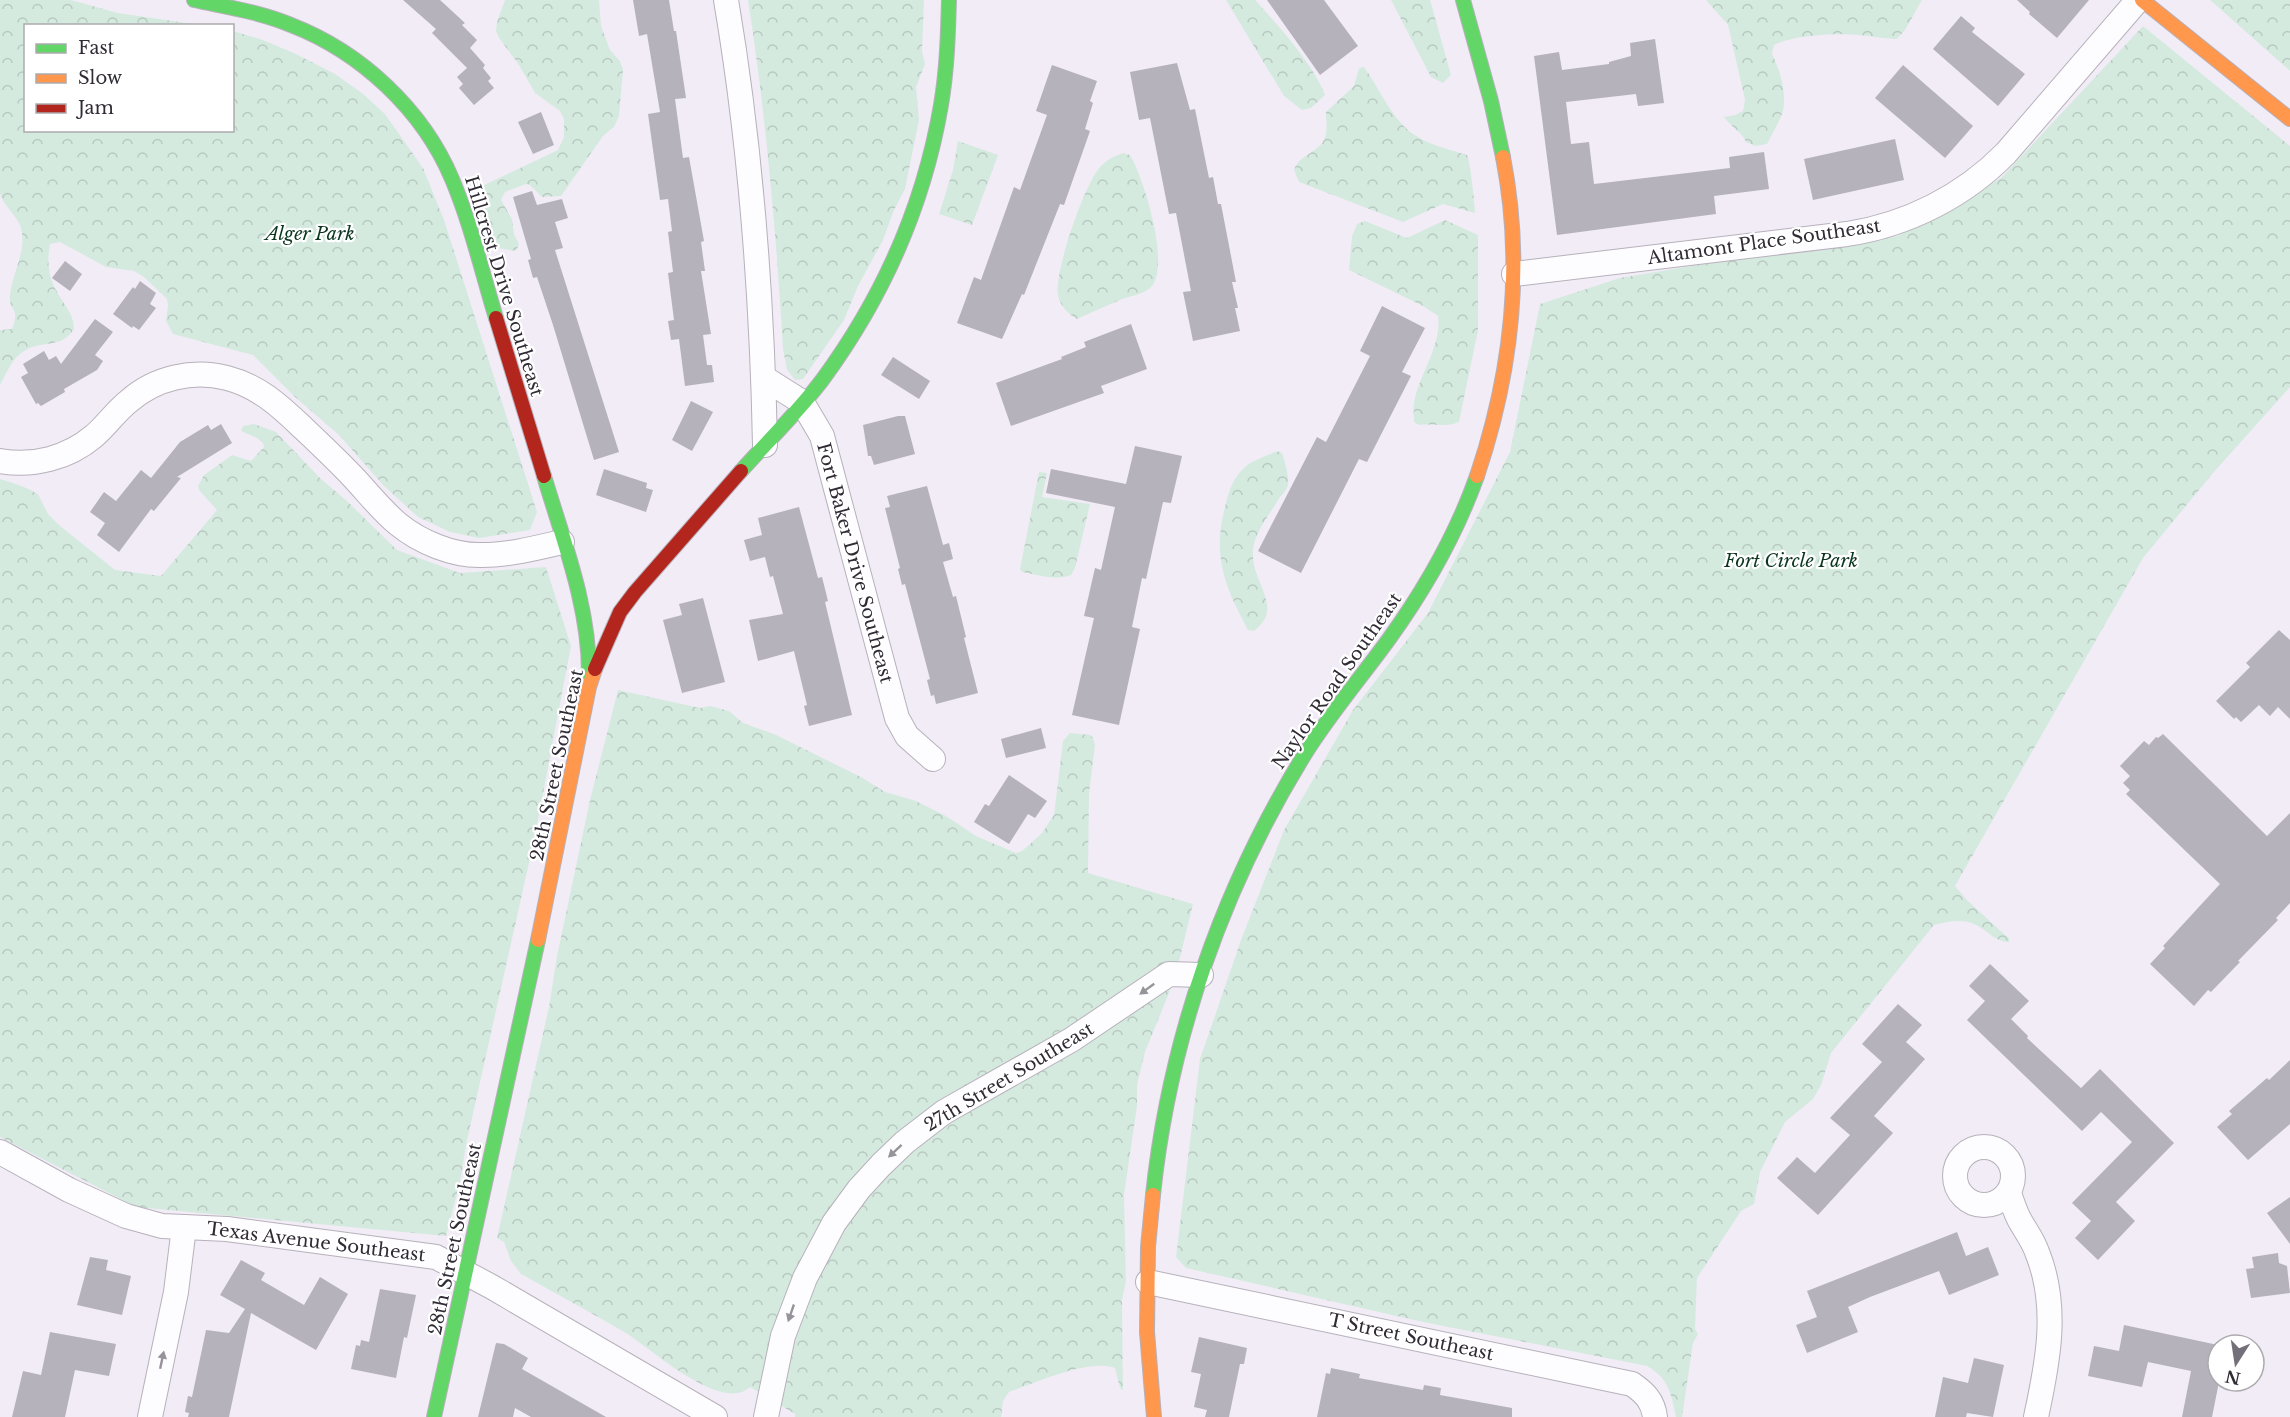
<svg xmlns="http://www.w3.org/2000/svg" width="2290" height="1417" viewBox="0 0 2290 1417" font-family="'Libre Baskerville',serif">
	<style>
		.forest { fill: url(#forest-crowns) }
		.building { fill: #b5b2bb }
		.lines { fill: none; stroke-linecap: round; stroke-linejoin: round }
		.street-casing { stroke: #b7b1bb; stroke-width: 26 }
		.fast-casing { stroke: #b7b1bb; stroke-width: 16 }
		.slow-casing { stroke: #b7b1bb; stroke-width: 16 }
		.jam-casing { stroke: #b7b1bb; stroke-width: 16 }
		.street { stroke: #fdfcfe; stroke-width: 24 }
		.fast { stroke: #63d668; stroke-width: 14 }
		.slow { stroke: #ff974d; stroke-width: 14 }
		.jam { stroke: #b3261e; stroke-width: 14 }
		.oneway { fill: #96949a }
		.labels { text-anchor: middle; stroke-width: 4.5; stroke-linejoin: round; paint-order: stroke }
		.park-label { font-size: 18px; font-style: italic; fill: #0a351e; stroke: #fff }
		.street-label { font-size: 18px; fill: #302b35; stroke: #fff }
	</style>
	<defs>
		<pattern id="forest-crowns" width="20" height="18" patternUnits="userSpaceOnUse" patternTransform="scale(1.5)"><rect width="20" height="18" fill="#d5eadf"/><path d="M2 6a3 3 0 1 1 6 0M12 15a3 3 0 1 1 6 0" fill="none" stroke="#b7c9c0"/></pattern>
	</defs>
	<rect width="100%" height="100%" fill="#f2ecf7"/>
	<g class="forest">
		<path d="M0,0H71L118,13L200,25L26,26V130H232L233,31L263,40L296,54L335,74L362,93L385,114L423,168L444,220L537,512L530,530L479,538L450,532L418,517L383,485L339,435L295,397L253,355L173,334L166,321L168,306L167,299L144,277L134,271L106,267L60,242L50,244C47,259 48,276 56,290C63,304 74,313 74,329C61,349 44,340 26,350C13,356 7,372 0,385V330L12,329C21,307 8,311 10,295C12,274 27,250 21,228C17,215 3,206 0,193C0,180 0,157 0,142C0,95 0,47 0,0Z"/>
		<polygon points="505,0 599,0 601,26 610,50 620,61 623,70 619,116 614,127 603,136 561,196 542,197 530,185 526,184 505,192 501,200 512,219 514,234 519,244 516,251 498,248 492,238 480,191 482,186 558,150 564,137 564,119 560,111 535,93 519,65 499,38 496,31 497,22"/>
		<path d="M748,0H924L922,52L925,64L916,87L919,120L905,189L894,210L883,240L858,286L844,320L803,379L795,380L787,370L783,349C776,232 766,116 748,0Z"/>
		<path d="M1226,0H1255C1278,25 1313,64 1325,95L1311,108L1302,110L1284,96Z"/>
		<polygon points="1391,0 1430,0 1451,75 1443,83 1431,77"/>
		<path d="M1706,0H1922L1905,30L1897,39C1884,39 1872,36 1859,35C1836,33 1794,35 1774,45L1772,54C1780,69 1788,97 1782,114C1778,124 1772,134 1767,144L1755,146L1746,142C1741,131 1731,127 1724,117L1735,115L1743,111L1745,100L1728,25Z"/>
		<polygon points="2210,0 2290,0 2290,71"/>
		<path d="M2143,26L2290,146V387L2213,473L2143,558L1955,886L1967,900L2005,935L2009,938V942C1995,942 1987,930 1976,925C1962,918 1947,922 1934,925L1831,1053L1821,1085L1813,1099L1785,1122L1760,1172L1754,1204L1741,1211L1697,1278L1695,1329L1698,1334L1693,1343L1682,1417H1676C1671,1393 1669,1379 1647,1366L1423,1322L1186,1268L1176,1257L1200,1059L1241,940L1284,830L1353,710L1428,613L1510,452L1540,304L1620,278L1733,259L1815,251L1898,236L2001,178Z"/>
		<path d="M1364,67C1381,90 1392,122 1418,137C1433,146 1451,150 1467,155C1470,159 1475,206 1475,213L1443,204L1403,222L1299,182L1294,170C1299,155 1317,153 1324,140C1328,132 1326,121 1326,112L1354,86L1359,68Z"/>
		<polygon points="958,141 998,155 972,225 939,214 953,170"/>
		<path d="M1123,153L1130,155C1144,178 1172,269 1150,288C1142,295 1129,296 1120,300C1105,306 1091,313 1077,319C1068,314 1060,306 1058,295C1054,272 1083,190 1097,171C1104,161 1112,157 1123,153Z"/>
		<path d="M1445,220L1478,235V330L1459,422C1446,428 1432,423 1419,425L1414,422C1414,416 1413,409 1414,403C1419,374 1442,346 1438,316L1423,306L1349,270L1352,236L1357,224L1365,221L1407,238Z"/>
		<path d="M254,424L276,432L321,479L347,501L397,550L460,573L546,567L571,646L535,836L466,1145L460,1182L446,1236L136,1207L0,1137V479C14,483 26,487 38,494L48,514L59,525L115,570L161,576L217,510L199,490L198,486L204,475L232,455L251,461L264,447L263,443L257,438L241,431L243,426Z"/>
		<path d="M1277,451L1282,453C1285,461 1289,476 1288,485C1287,489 1283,494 1280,497C1271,513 1255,531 1253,550C1250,582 1286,607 1254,631L1248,630C1225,587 1212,556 1225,507C1229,491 1232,479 1245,467C1253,460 1267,456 1277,451Z"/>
		<path d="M1039,472L1047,473L1042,497L1090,504L1075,568L1071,575C1055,581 1039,575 1022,572L1020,569Z"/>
		<path d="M618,690L700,708L710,706L729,711L743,723L774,734L861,777L885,792L916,801L946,816L976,836L1016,853L1022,851L1042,833L1054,815L1063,741L1070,733L1090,735L1093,738L1095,745L1089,794L1088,873L1193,904L1175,978L1145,1052L1137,1085V1106L1124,1195L1126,1281L1122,1300L1123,1390L1120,1388L1115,1368C1089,1358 1035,1383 1009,1392L1003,1401L1001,1417H795V1414L750,1387C722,1414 650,1348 626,1333C592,1313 556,1294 521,1274L511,1261L504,1242L497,1238L549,1007L557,956L590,800Z"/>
	</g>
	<g class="building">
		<polygon points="403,0 440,0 465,23 462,25 477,40 470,48 485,65 483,68 491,78 488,81 494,88 474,105 459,88 463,84 457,77 467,68 432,33 436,29"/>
		<polygon points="633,0 669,0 674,31 676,31 686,98 675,99 683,158 689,157 704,241 701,242 705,271 701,271 711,334 703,335 707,365 712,365 714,382 685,386 679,339 671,340 668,321 674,320 668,273 673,272 668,232 672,231 668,199 660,200 648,114 660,112 647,34 639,36"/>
		<polygon points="1267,0 1324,0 1358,46 1320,75"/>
		<polygon points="2017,0 2089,0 2057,38 2029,14 2030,12"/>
		<polygon points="1961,16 1975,28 1972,32 2025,74 1998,106 1933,49"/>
		<polygon points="1655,39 1664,103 1638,106 1636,94 1566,102 1571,144 1589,142 1594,184 1730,168 1729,157 1764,152 1769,189 1714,196 1716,214 1557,235 1534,56 1559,52 1562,70 1609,64 1609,62 1631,56 1630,43"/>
		<polygon points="1177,63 1190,110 1195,109 1209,178 1213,177 1218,204 1221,204 1236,282 1232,282 1238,308 1235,308 1240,331 1193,341 1183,292 1191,291 1176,213 1169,214 1150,118 1139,120 1130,72"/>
		<polygon points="1052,65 1097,81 1090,101 1093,103 1085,129 1090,131 1064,205 1060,204 1024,295 1022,294 1002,339 957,323 974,277 981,280 1014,187 1020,190 1047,115 1036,111"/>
		<polygon points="1903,65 1973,126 1945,158 1875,98"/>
		<polygon points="541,112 554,145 533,154 518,122"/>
		<polygon points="1895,139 1904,180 1813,200 1804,159"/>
		<polygon points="532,191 537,205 562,199 568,218 555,222 563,248 555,250 619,452 594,460 553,325 537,277 533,278 528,260 531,259 513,197"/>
		<polygon points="65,261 82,274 70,291 52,278"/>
		<polygon points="140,281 156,293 150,304 156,308 139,330 133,326 132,328 113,314 133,287 135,289"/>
		<polygon points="1382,306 1425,328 1402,372 1411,376 1367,462 1359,459 1301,573 1258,551 1317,437 1326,442 1370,356 1360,351"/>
		<polygon points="95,319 113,332 95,355 103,361 97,370 64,389 65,392 41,406 38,403 36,404 21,377 28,373 23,364 44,351 49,360 56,356 61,364"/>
		<polygon points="1131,324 1147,369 1101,386 1104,393 1011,426 996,383 1062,359 1061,357 1086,347 1084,342"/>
		<polygon points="893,357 930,381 919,399 881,375"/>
		<polygon points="691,401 713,412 692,451 672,440"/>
		<polygon points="898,416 905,416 915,454 874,465 871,456 868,456 863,425"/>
		<polygon points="221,424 232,443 177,477 181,478 154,511 151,509 119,552 97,535 105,523 90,512 104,492 116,501 141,470 151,478 180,442 208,425 211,430"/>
		<polygon points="1135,446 1182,456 1171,503 1163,502 1146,579 1142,578 1132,627 1140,629 1119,725 1072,715 1094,618 1084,616 1095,568 1101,570 1115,507 1046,493 1051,469 1126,484"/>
		<polygon points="604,469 647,483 646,488 653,490 646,512 596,495"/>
		<polygon points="927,486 943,545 949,543 953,559 943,562 953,597 956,596 966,637 964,638 978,693 936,704 934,695 931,696 927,680 930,679 905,584 902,585 898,569 900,568 885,508 890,507 887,496"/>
		<polygon points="799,507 818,578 822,577 828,601 825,602 852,715 809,726 804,706 807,705 794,651 758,661 749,620 783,614 773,576 770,577 765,557 750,561 744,540 762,535 758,518"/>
		<polygon points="703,598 725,682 682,693 663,620 682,615 679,604"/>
		<polygon points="2279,630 2290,640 2290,719 2278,707 2270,716 2259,705 2241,722 2236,717 2234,719 2216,701 2250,667 2246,663"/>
		<polygon points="1041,728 1046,748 1006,758 1001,739"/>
		<polygon points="2163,734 2267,836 2290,813 2290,903 2276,918 2278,920 2238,961 2240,962 2211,992 2208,990 2194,1006 2150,964 2165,948 2163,946 2220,884 2126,794 2130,790 2123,783 2130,776 2120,766 2144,741 2149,745 2156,737 2158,738"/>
		<polygon points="1009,775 1047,801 1035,818 1028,814 1009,844 974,822 985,804 989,806"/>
		<polygon points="1990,964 2029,1001 2011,1019 2028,1036 2027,1038 2081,1088 2100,1069 2174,1143 2116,1202 2135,1221 2098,1260 2075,1238 2091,1221 2072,1203 2132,1142 2101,1112 2082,1131 1967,1020 1985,1001 1969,986"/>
		<polygon points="1898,1004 1922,1025 1906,1042 1925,1059 1874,1116 1893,1133 1818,1215 1777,1178 1797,1157 1815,1173 1850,1135 1830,1118 1882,1062 1862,1044"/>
		<polygon points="2290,1060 2290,1124 2248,1160 2217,1127 2232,1114 2229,1111 2267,1078 2269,1080"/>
		<polygon points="2290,1197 2290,1244 2267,1213"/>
		<polygon points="1957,1232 1966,1256 1988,1247 1999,1275 1949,1295 1939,1271 1870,1297 1848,1307 1858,1332 1807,1353 1796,1325 1817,1317 1807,1291"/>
		<polygon points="2278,1253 2279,1263 2287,1266 2290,1293 2251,1298 2246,1269 2254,1268 2252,1257"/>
		<polygon points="90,1257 108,1260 106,1270 131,1276 122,1315 77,1305"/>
		<polygon points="241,1260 265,1273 261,1280 304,1305 320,1277 348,1294 316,1350 251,1313 229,1417 188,1417 189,1413 185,1412 188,1396 192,1397 206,1330 229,1333 245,1309 220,1295"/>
		<polygon points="380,1289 416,1295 407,1338 404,1337 396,1378 351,1369 356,1345 360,1346 361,1340 369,1342"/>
		<polygon points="2124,1325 2218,1345 2218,1387 2212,1417 2182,1417 2191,1371 2148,1362 2142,1387 2088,1376 2094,1346 2119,1351"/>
		<polygon points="50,1332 116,1344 109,1376 75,1370 65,1417 12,1417 23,1371 41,1375"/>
		<polygon points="1199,1337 1247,1348 1244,1364 1240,1364 1229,1417 1205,1417 1207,1410 1194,1407 1201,1374 1191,1372"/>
		<polygon points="496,1343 504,1344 528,1358 522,1369 606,1417 531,1417 515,1408 513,1417 478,1417"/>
		<polygon points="1974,1358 2004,1365 1993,1417 1967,1413 1966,1417 1935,1417 1943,1377 1968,1383"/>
		<polygon points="1331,1368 1360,1374 1359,1378 1423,1390 1424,1385 1441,1388 1440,1395 1512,1408 1512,1417 1317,1417 1326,1373 1330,1374"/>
	</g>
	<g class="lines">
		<g class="street-casing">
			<g id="street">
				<path d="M726,0C751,147 762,295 765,445"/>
				<path d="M1514,274L1847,234C1907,225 1964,196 2006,153L2138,0"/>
				<polyline points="764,378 802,402 822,436 897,718 907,736 933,759"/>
				<path d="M0,461C33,467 68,458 94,436C106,426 116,411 129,401C155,378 193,369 227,378C258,386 279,405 302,427C320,444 337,460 354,478C368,493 382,511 398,524C420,542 453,556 482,555C509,555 536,548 562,542"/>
				<circle cx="1984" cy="1176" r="29"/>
				<polyline points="0,1152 69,1190 126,1216 162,1226 227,1229 436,1257 492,1287 715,1417"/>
				<path d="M2009,1193C2012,1202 2015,1211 2019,1219C2025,1230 2033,1240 2037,1252C2059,1306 2048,1362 2036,1417"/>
				<path d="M1148,1282L1632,1384C1645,1393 1653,1401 1655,1417"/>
				<polyline points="150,1417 176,1292 184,1227"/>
				<polyline points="766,1417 783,1336 805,1278 834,1223 859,1189 881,1165 905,1142 944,1112 1071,1040 1169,974 1201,975"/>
			</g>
		</g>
		<g class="fast-casing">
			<g id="fast">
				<path d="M194,0C226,7 260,12 291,25C361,52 423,110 452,179C471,224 482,272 496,318"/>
				<polyline points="1463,0 1491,101 1503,157"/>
				<path d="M741,471C768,441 799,411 823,379C883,297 924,205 941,105C947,70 948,35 949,0"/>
				<path d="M544,476C563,540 589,605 589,673"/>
				<path d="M1153,1195C1169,1041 1222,889 1303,757C1328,716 1360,679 1389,639C1425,589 1456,535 1477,476"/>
				<polyline points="434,1417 538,940"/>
			</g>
		</g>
		<g class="slow-casing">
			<g id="slow">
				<polyline points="2142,0 2290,119"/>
				<path d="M1477,476C1512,372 1524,265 1503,157"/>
				<polyline points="538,940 589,687 595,669"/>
				<polyline points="1153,1195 1148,1247 1147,1332 1154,1417"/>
			</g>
		</g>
		<g class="jam-casing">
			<g id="jam">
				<polyline points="496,318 544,476"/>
				<polyline points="595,669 620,612 635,592 741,471"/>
			</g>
		</g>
		<use href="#street" class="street"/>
		<use href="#fast" class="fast"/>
		<use href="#slow" class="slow"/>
		<use href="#jam" class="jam"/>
	</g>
	<defs><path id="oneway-solid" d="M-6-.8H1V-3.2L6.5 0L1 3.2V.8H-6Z" transform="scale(1.5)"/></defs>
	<g class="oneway">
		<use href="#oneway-solid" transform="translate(1147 989) rotate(144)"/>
		<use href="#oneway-solid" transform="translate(895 1151) rotate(137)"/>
		<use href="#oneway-solid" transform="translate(791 1313) rotate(109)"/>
		<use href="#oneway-solid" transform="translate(162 1360) rotate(-78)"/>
	</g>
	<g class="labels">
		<g class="park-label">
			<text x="310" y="240">Alger Park</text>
			<text x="1791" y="567">Fort Circle Park</text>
		</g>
		<g class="street-label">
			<text transform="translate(1764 242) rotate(-8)" y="6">Altamont Place Southeast</text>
			<text transform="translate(504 286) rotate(73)" y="6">Hillcrest Drive Southeast</text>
			<text transform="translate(855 563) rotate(75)" y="6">Fort Baker Drive Southeast</text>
			<text transform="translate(1337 681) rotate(-55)" y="6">Naylor Road Southeast</text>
			<text transform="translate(557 765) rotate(-78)" y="6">28th Street Southeast</text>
			<text transform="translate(1009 1077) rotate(-31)" y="6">27th Street Southeast</text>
			<text transform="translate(455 1239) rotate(-78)" y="6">28th Street Southeast</text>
			<text transform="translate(316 1242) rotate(7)" y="6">Texas Avenue Southeast</text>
			<text transform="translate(1411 1337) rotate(12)" y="6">T Street Southeast</text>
		</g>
	</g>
	<rect x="24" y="24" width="210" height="108" fill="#ffffff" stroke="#acaaae" stroke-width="1.5"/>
	<rect x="36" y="44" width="30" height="9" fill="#63d668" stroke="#acaaae" stroke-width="1.5"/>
	<text x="78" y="54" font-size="18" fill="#302b35">Fast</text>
	<rect x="36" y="74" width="30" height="9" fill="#ff974d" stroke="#acaaae" stroke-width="1.5"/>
	<text x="78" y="84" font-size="18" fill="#302b35">Slow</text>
	<rect x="36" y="104" width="30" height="9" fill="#b3261e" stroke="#acaaae" stroke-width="1.5"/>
	<text x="78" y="114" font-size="18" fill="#302b35">Jam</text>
	<g transform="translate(2236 1363) rotate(192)"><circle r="28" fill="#ffffff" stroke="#acaaae" stroke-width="1.5"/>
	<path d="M0-4.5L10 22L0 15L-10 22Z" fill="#746f79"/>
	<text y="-9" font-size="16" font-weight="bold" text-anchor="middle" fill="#302b35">N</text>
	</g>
</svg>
